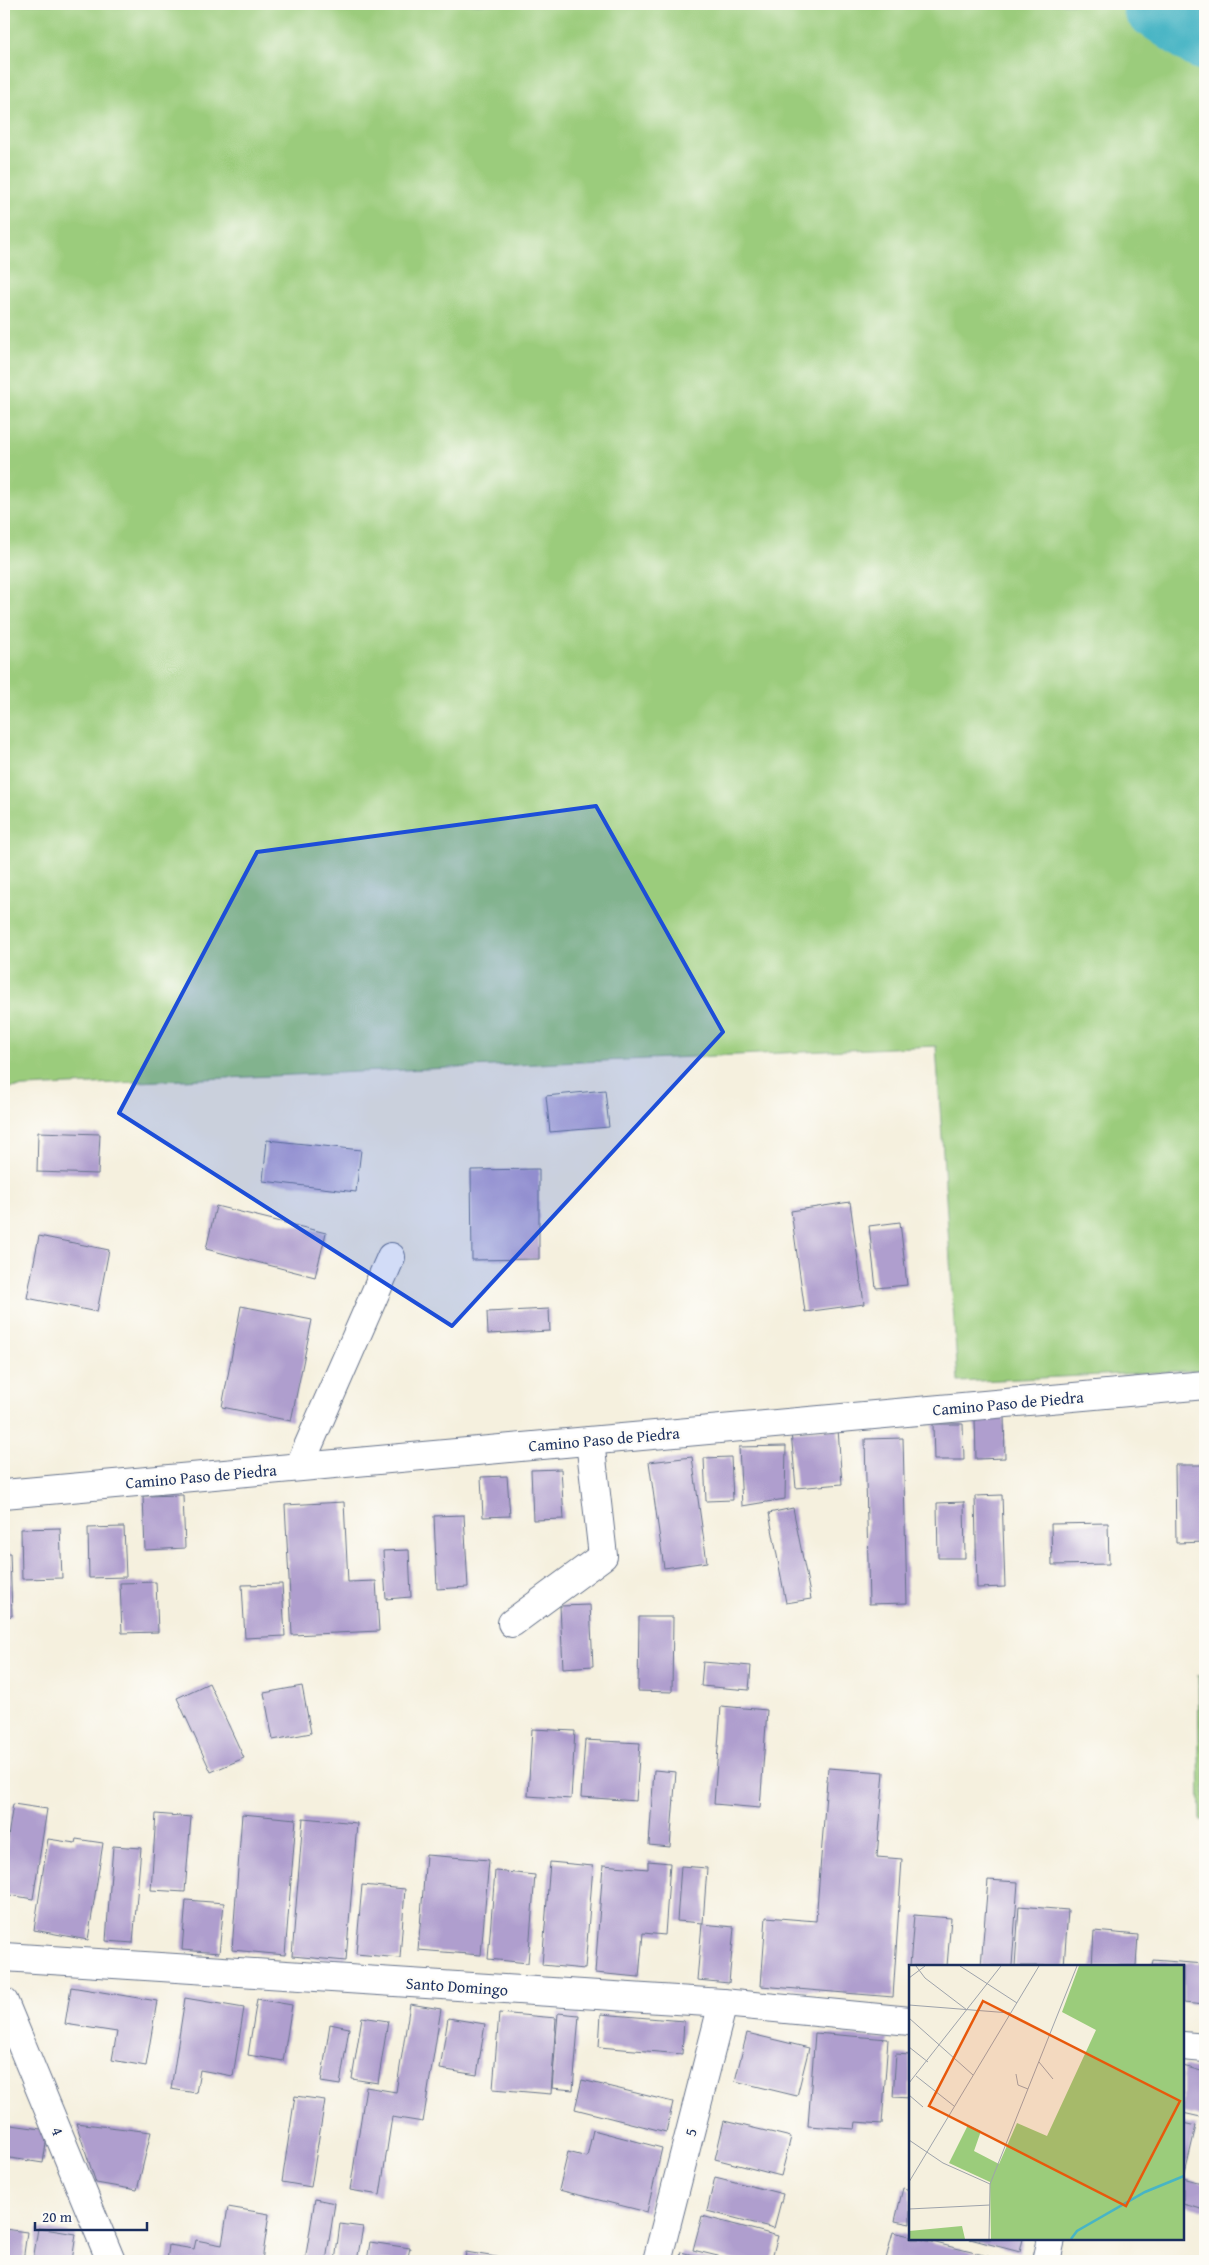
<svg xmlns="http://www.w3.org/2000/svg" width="1209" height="2265" viewBox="0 0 1209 2265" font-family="'Gentium Book Plus',serif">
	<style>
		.green { fill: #9bcc7b; stroke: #5b7e6c }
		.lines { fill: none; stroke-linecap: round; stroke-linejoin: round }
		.river { stroke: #48b5c5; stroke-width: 68 }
		.building { fill: #af9ece }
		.minor-casing { stroke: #67738b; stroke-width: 30 }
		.minor { stroke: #fff; stroke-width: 28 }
		.marked { fill: #1d4ed8; fill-opacity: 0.2; stroke: #1d4ed8; stroke-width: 4; stroke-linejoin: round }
		.labels { text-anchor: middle; stroke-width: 4.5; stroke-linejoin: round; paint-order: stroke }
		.street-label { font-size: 16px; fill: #1b2f5e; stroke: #fdfcf7 }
		.inset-river { fill: none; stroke: #48b5c5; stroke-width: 2.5 }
		.inset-road { fill: none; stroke: #9ea3ab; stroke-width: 1 }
		.view { fill: #e8590c; fill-opacity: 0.15; stroke: #e8590c; stroke-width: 2.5 }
		.inset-edge { fill: none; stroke: #1b2f5e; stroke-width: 2.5 }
	</style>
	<rect width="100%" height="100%" fill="#fdfcf7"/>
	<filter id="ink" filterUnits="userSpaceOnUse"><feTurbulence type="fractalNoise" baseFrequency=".02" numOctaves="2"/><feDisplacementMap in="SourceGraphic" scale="10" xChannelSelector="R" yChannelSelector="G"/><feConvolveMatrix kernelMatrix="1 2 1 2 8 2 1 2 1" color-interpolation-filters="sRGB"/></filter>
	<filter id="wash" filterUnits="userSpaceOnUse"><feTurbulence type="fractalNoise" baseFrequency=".0096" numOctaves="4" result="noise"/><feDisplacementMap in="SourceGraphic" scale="20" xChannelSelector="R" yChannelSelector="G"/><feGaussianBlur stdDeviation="1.12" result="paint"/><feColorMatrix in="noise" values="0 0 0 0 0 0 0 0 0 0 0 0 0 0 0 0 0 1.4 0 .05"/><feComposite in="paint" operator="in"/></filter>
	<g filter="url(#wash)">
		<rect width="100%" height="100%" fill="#f5f0de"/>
		<g class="green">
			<polygon points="4,4 1205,4 1205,1370 958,1382 936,1046 4,1088"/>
			<polygon points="1205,1674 1205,1820 1200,1820 1198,1675"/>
		</g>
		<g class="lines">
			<polyline class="river" points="1156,4 1205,37"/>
		</g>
		<g id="blocks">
			<g class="building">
				<polygon points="605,1090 609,1127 550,1132 546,1096"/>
				<polygon points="38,1132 100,1134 98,1174 37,1172"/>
				<polygon points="267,1140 361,1150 356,1192 263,1181"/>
				<polygon points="539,1169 539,1259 472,1260 471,1170"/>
				<polygon points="850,1202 864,1304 805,1312 791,1211"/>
				<polygon points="216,1206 326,1233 315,1277 206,1249"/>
				<polygon points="900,1222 907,1285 876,1288 869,1226"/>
				<polygon points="39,1236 109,1250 97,1312 27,1298"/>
				<polygon points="241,1306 312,1320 291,1421 222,1407"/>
				<polygon points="549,1309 550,1331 488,1334 487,1312"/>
				<polygon points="1004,1416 1005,1458 976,1459 975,1417"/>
				<polygon points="933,1424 963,1424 964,1460 934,1460"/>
				<polygon points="838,1429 842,1484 796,1488 791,1432"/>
				<polygon points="903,1438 907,1603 869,1604 865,1439"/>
				<polygon points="786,1446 785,1499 742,1506 739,1447"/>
				<polygon points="692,1457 707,1562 664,1568 649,1462"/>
				<polygon points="731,1457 733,1500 706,1501 704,1458"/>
				<polygon points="1175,1465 1205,1465 1205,1542 1176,1543"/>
				<polygon points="561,1469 564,1519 533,1520 531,1470"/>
				<polygon points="507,1476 510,1516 483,1517 481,1477"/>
				<polygon points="183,1495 185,1548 145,1550 143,1496"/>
				<polygon points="1002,1495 1005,1587 977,1588 975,1496"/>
				<polygon points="344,1502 348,1582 376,1581 379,1631 292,1635 285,1505"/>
				<polygon points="964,1502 965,1558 938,1558 937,1503"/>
				<polygon points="793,1508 811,1599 786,1603 769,1513"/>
				<polygon points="464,1515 468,1587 437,1589 434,1516"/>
				<polygon points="1108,1523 1109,1564 1052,1565 1051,1524"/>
				<polygon points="124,1527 126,1577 89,1578 88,1528"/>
				<polygon points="60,1528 62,1578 22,1579 21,1529"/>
				<polygon points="409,1550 411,1597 386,1599 383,1551"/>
				<polygon points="4,1553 10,1553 12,1616 4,1617"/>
				<polygon points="156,1582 158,1632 122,1633 120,1583"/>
				<polygon points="282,1584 285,1636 245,1638 242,1585"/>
				<polygon points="590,1605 593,1666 563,1668 560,1606"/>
				<polygon points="639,1617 673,1617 672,1692 638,1691"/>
				<polygon points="703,1662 751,1666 749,1690 701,1686"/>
				<polygon points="209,1683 244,1758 211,1772 177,1698"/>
				<polygon points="302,1686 311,1733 273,1740 264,1693"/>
				<polygon points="721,1706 767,1710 760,1808 714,1804"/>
				<polygon points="532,1729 575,1731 571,1799 528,1796"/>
				<polygon points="585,1740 640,1743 636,1801 581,1797"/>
				<polygon points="828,1768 884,1772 877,1857 902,1859 893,1997 761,1986 766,1917 816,1921"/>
				<polygon points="654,1770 676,1772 670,1847 649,1845"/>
				<polygon points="13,1804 47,1809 33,1899 4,1894 4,1863"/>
				<polygon points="156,1814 191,1817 185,1892 151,1890"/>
				<polygon points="242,1814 296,1819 285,1955 232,1950"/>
				<polygon points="303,1818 357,1823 346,1961 292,1956"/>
				<polygon points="48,1839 75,1843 76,1839 103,1843 88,1940 34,1930"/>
				<polygon points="113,1846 141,1848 133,1943 106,1941"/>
				<polygon points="426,1855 489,1860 481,1955 418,1950"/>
				<polygon points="648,1861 670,1863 665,1935 643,1933 639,1977 595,1973 603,1865 648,1869"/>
				<polygon points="550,1862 593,1866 585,1969 542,1965"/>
				<polygon points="681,1866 707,1868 703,1923 677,1921"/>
				<polygon points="495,1871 535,1875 528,1963 488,1959"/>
				<polygon points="988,1880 1018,1882 1012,1966 981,1966"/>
				<polygon points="362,1885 405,1889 400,1958 356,1954"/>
				<polygon points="186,1900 224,1903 219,1953 182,1950"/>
				<polygon points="1019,1906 1068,1910 1064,1966 1015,1966"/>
				<polygon points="914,1915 951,1918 947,1966 910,1966"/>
				<polygon points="702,1924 734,1927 729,1983 697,1980"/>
				<polygon points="1094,1931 1138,1935 1136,1966 1092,1966"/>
				<polygon points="1153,1960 1205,1964 1205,2005 1183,2003 1183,1966 1152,1966"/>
				<polygon points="71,1987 157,2001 146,2066 112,2060 117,2032 65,2024"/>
				<polygon points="185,1998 244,2008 233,2076 200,2070 196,2093 171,2089"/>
				<polygon points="257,1999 292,2005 283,2061 248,2055"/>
				<polygon points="410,2004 441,2009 423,2122 392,2117 380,2195 350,2190 366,2087 396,2092"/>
				<polygon points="499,2013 556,2018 551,2094 493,2089"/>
				<polygon points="558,2013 579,2015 573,2090 552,2088"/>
				<polygon points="601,2014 684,2021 682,2054 599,2047"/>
				<polygon points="362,2017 388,2021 378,2083 352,2079"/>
				<polygon points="448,2018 485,2024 477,2075 440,2069"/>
				<polygon points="330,2024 349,2028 340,2085 321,2082"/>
				<polygon points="747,2033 809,2048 797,2096 735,2081"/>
				<polygon points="815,2033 888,2039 882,2124 856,2122 855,2129 808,2126"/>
				<polygon points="896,2054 910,2055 910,2098 893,2097"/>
				<polygon points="1183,2066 1205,2072 1205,2118 1183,2113"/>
				<polygon points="582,2080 673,2102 666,2132 575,2109"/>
				<polygon points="295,2096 325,2100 311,2187 282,2182"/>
				<polygon points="724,2121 791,2137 781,2176 715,2159"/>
				<polygon points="76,2123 151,2132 137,2190 96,2183"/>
				<polygon points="1183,2123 1196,2126 1185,2173 1183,2173"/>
				<polygon points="4,2124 48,2130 43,2163 4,2157"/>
				<polygon points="593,2130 662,2148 647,2212 559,2190 568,2152 587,2157"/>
				<polygon points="715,2177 783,2194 774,2228 707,2211"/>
				<polygon points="1183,2178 1205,2184 1205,2210 1183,2204"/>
				<polygon points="903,2188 910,2190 910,2224 895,2221"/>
				<polygon points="315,2199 335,2203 326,2261 305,2261"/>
				<polygon points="228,2207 269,2214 262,2261 167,2261 169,2245 194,2249 196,2240 222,2245"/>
				<polygon points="702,2216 778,2236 771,2261 738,2261 693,2250"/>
				<polygon points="340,2224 363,2227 357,2261 335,2261"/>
				<polygon points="38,2228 76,2234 72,2261 33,2261"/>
				<polygon points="4,2229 27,2232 23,2261 4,2261"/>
				<polygon points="893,2232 910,2236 910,2239 920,2239 1007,2261 895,2261 886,2259"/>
				<polygon points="970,2239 1023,2239 1020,2252"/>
				<polygon points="370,2242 410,2248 407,2261 367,2261"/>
				<polygon points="466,2252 502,2258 502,2261 465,2261"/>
				<polygon points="681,2252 716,2261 679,2261"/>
			</g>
		</g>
	</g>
	<g filter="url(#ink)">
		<use href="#blocks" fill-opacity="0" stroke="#67738b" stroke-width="1"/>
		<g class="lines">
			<g class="minor-casing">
				<g id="minor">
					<polyline points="299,1467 391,1257"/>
					<polyline points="4,1494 1205,1385"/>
					<polyline points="512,1623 603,1556 590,1441"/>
					<polyline points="4,1957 723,2003 910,2021"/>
					<polyline points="4,2002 111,2261"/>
					<polyline points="1183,2046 1205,2048"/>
					<polyline points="657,2261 723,2003"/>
					<polyline points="1046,2261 1051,2239"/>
				</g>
			</g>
			<use href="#minor" class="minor"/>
		</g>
	</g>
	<path class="marked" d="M596,806L723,1032L452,1326L119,1113L257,852Z"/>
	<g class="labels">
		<g class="street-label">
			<text transform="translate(1008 1403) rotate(-5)" y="6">Camino Paso de Piedra</text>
			<text transform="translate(604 1439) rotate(-5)" y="6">Camino Paso de Piedra</text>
			<text transform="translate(201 1476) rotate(-5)" y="6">Camino Paso de Piedra</text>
			<text transform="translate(457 1986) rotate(4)" y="6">Santo Domingo</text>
			<text transform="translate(58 2131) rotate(67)" y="6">4</text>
			<text transform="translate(690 2132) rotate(-76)" y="6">5</text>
		</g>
	</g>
	<g transform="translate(909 1965)">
		<rect width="275" height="275" fill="#f5f0de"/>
		<path d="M170,1H275V274H82L81,217L40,198L59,160L72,166L65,186L90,199L108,158L138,171L187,65L153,47ZM53,261L56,274H0V266Z" fill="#9bcc7b"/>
		<path class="inset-river" d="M162,274L168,266L236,227L275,211"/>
		<path class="inset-road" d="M7,1L16,13L58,45M51,1L108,38M0,13L16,1M0,40L101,48M0,53L64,110M0,82L19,97M130,97L144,114M107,109L109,120L119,124M7,111L45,141M0,118L92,1M0,130L14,142M0,175L34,198L81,219M0,217L130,1M0,244L81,240M80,274L81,219L168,1"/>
		<path class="view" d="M74,36L271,136L217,241L20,141Z"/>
		<rect width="275" height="275" class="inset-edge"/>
	</g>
	<rect width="1209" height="2265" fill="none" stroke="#fdfcf7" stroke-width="20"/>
	<path d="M35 2222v8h112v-8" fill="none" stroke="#1b2f5e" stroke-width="2.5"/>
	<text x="42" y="2222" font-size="15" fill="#1b2f5e" stroke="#fdfcf7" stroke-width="4" paint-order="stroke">20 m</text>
</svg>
